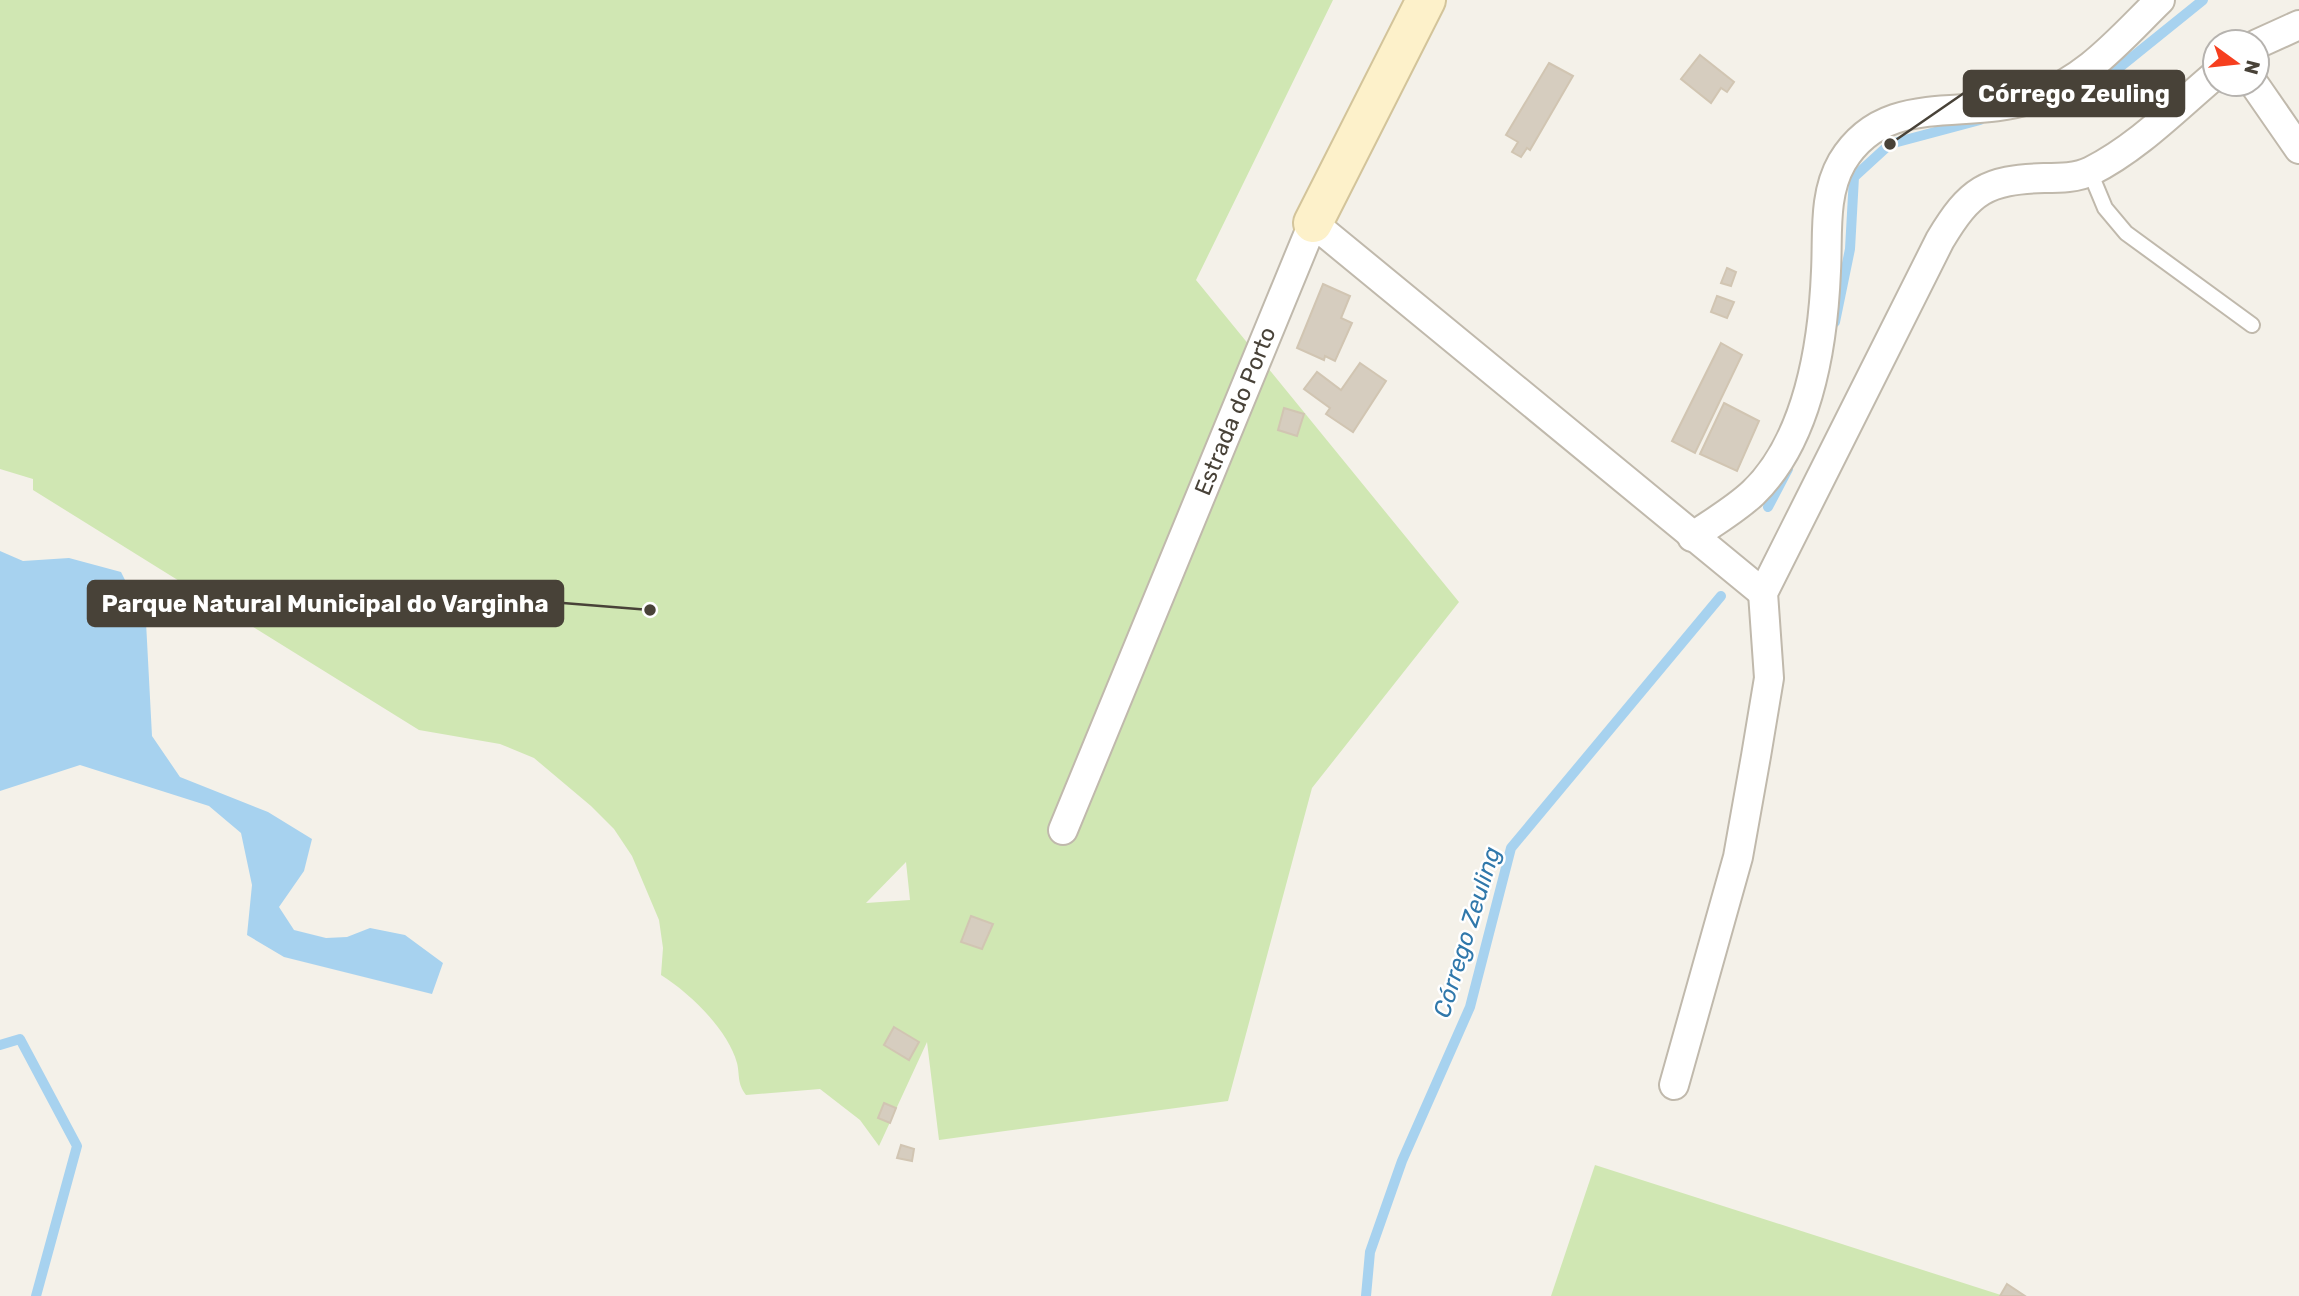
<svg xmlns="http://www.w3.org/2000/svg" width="2299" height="1296" viewBox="0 0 2299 1296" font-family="Rubik,sans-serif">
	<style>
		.green { fill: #d0e7b3; fill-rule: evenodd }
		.water { fill: #a7d2ef }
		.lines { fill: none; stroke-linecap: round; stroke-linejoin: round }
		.stream { stroke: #a7d2ef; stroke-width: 10 }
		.building { fill: #d6cdbf; stroke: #d1c5b2; stroke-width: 2 }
		.lane-casing { stroke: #c0b9ac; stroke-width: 18 }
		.street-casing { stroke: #c0b9ac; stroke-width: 32 }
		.secondary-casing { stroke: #d3c49a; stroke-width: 42 }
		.path { stroke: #c1b59d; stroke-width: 4.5; stroke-dasharray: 3.5 3.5; stroke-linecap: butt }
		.lane { stroke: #fff; stroke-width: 14 }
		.street { stroke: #fff; stroke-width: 28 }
		.secondary { stroke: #fdf1ca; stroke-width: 38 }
		.labels { text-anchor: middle; stroke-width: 5; stroke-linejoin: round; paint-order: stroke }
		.street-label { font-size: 23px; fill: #484238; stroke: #fff }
		.water-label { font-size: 24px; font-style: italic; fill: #3078ab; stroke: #fff }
		.leader { fill: none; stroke: #484238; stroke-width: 2.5 }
		.callout-dot { fill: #484238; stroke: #fff; stroke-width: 2.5 }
		.callout { fill: #484238; stroke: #484238; stroke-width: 2.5 }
		.callout-label { font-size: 24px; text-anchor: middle; font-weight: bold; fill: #fff }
	</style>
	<rect width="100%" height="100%" fill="#f4f1e9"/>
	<g class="green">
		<path d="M0,0H1333L1196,280L1459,602L1312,788L1228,1101L939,1140L927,1042L879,1146L860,1120L820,1089L746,1095C737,1083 740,1076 737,1063C728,1030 690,993 661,975L663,948L659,920L632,856L614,829L591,806L534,758L500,744L419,730L33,490V479L0,469ZM906,862L910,900L866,903Z"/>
		<polygon points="1595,1165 2004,1296 1551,1296"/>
	</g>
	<polygon class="water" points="0,551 23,561 69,558 121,572 146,622 152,736 180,777 268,812 312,839 304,871 279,907 294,930 326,938 347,937 370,928 405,935 443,963 432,994 284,957 247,935 252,885 241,833 209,806 80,765 0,791"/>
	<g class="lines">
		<g class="stream">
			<polyline points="2075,92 2115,71 2203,0"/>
			<polyline points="1835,322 1850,249 1854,177 1890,144 1980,120"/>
			<polyline points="1768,507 1788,469"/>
			<polyline points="0,1045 20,1039 77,1146 36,1296"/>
			<polyline points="1366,1296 1370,1252 1402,1161 1470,1007 1511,848 1721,596"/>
		</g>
	</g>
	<g class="building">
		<polygon points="1700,55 1734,82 1727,92 1721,88 1711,103 1681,79"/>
		<polygon points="1549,63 1573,76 1530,150 1527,148 1521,157 1512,152 1518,142 1506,135"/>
		<polygon points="1727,268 1736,272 1731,286 1721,283"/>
		<polygon points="1323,284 1350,296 1341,318 1352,323 1335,361 1325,356 1324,360 1297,348"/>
		<polygon points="1717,296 1734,302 1727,318 1711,312"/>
		<polygon points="1721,343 1742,355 1695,453 1672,441"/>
		<polygon points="1360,363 1386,381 1353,432 1326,414 1330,408 1304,389 1317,372 1341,390"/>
		<polygon points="1724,403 1759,421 1737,471 1700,454"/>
		<polygon points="1284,408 1304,414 1297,436 1278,430"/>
		<polygon points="971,916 993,924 982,949 961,942"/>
		<polygon points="894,1027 919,1042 909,1060 884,1045"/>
		<polygon points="884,1103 896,1108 890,1123 878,1118"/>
		<polygon points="901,1145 914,1149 912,1161 897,1158"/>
		<polygon points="2007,1284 2025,1296 2000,1296"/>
	</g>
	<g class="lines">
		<g class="lane-casing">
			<polyline id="lane" points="2090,172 2105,208 2126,233 2252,325"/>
		</g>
		<g class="street-casing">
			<g id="street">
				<polyline points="2257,44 2299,25"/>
				<polyline points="2254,84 2299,149"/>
				<path d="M1692,537C1712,523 1735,510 1753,493C1808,440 1823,345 1826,271C1828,235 1823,195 1842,162C1885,90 1966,121 2031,99C2086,81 2120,39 2160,0"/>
				<polyline points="1063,830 1313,223 1763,593"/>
				<path d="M1674,1085L1738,857L1756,756L1769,678L1763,593L1940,240C1970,190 1986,180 2044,178C2060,178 2077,178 2091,171C2137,148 2176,108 2215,75"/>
			</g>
		</g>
		<g class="secondary-casing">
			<polyline id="secondary" points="1313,223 1426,0"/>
		</g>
		<polyline class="path" points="2123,80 2141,99"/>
		<use href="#lane" class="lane"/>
		<use href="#street" class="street"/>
		<use href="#secondary" class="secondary"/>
	</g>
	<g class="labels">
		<g class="street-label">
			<text transform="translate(1235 411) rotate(-68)" y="8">Estrada do Porto</text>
		</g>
		<g class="water-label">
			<text transform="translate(1467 932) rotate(-73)" y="8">Córrego Zeuling</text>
		</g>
	</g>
	<path class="leader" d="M1890 144L1964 93M650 610L563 603"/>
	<g class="callout-dot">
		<circle cx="1890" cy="144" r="7"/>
		<circle cx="650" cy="610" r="7"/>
	</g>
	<g class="callout">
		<rect x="1964" y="71" width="220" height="45" rx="7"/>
		<rect x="88" y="581" width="475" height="45" rx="7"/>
	</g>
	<g class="callout-label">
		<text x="2074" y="102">Córrego Zeuling</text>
		<text x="325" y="612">Parque Natural Municipal do Varginha</text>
	</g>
	<g transform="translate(2236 63) rotate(105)"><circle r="33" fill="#ffffff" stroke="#b6b3af" stroke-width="2"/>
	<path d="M0-5L12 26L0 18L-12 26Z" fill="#f63f1f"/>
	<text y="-10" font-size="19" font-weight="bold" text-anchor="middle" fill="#484238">N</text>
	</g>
</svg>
